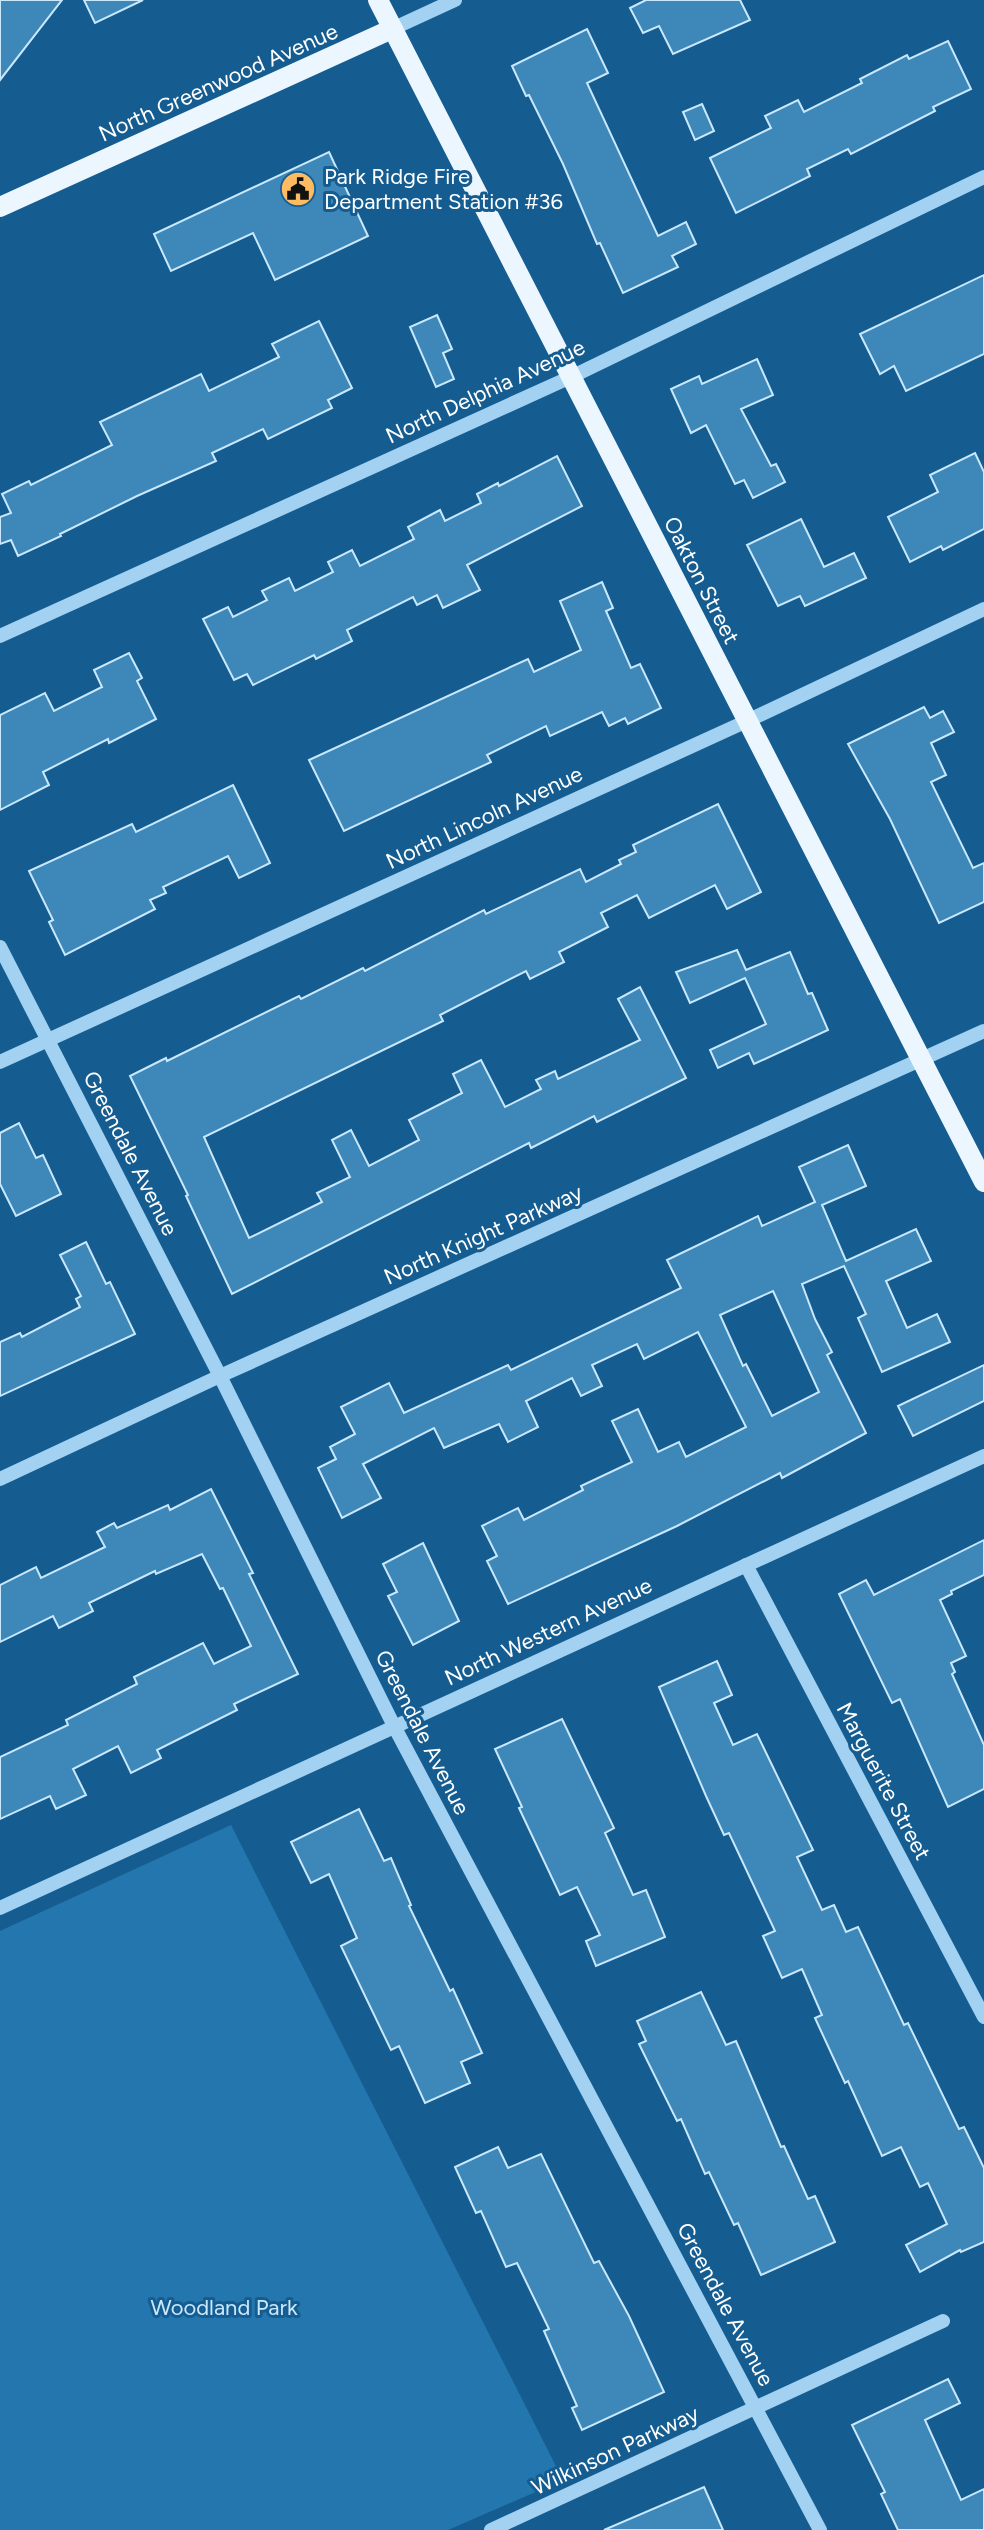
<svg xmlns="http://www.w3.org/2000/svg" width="984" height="2530" viewBox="0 0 984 2530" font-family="Figtree,sans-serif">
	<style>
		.green { fill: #2477ae }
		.building { fill: #3d87b9; stroke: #c9e8fc; stroke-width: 2; fill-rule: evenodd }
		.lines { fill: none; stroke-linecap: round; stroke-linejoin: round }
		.minor { stroke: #a2d1f1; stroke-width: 14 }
		.major { stroke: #ecf6ff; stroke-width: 20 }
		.labels { text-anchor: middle; stroke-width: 6; stroke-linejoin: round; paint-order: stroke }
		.street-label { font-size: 22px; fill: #fff; stroke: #155d91 }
		.poi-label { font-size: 22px; fill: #fff; stroke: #155d91; text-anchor: start }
		.park-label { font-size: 22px; fill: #c9e8fc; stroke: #155d91 }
	</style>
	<rect width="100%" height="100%" fill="#155d91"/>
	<polygon class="green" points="231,1825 563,2480 448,2530 0,2530 0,1931"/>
	<g class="building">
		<polygon points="0,0 62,0 0,80"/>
		<polygon points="84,0 143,0 95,23"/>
		<polygon points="646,0 740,0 750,20 673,54 659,26 643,33 630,8"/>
		<polygon points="587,29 608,73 587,83 658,236 686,222 696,244 672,256 678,267 623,293 600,243 597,244 563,164 529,95 526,96 512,66"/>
		<polygon points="948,41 971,89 933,107 935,111 851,154 848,149 807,169 810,176 736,213 710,158 771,128 765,116 798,100 804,112 862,83 860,79 907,55 909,59"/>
		<polygon points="702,104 714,131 695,140 683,112"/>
		<polygon points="329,152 368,236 275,280 253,233 171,271 154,234"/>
		<polygon points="984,275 984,354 906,391 894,366 880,374 860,334"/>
		<polygon points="437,315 452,349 443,353 454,379 436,387 410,327"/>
		<polygon points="319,321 352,388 328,400 332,408 268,439 263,429 212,453 216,461 137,496 60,534 61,536 18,556 11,540 0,544 0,517 11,513 2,494 29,481 31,485 112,445 100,422 201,374 209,391 279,357 272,344"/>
		<polygon points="757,359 773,395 741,409 771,466 776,464 785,482 753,498 744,480 735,484 706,425 691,433 671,389 699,376 702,384"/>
		<polygon points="975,453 984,472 984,529 943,550 941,546 910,562 888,517 938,492 930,475"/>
		<polygon points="557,456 582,506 467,565 480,590 443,608 437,595 417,605 413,597 347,630 352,641 316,659 314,655 253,685 247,674 234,680 203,619 228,607 233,617 267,600 262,591 289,578 295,591 333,572 328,562 352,550 360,566 414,539 408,527 440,510 445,521 481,503 477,494 498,483 499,486"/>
		<polygon points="801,519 824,567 854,553 866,578 805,606 800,596 778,606 747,545"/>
		<polygon points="602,582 613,608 606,611 631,668 640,664 661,708 628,724 625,718 609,726 602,712 550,736 546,726 487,755 491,762 344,831 309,760 528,659 534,672 581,650 560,601"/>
		<polygon points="129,653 142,678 137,681 156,719 109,743 108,739 43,772 49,785 0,810 0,715 45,693 54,711 102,687 94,670"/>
		<polygon points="924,707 930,718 943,711 954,732 931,743 946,775 931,782 973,868 984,863 984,902 939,923 890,819 848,744"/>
		<polygon points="233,785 270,863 239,878 228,856 163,887 166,893 150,900 155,909 65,955 49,922 53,920 29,871 132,824 136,832"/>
		<polygon points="718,804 761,892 727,909 715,885 649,918 637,895 601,913 608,927 559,952 564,962 530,979 526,971 440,1015 443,1021 204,1137 249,1238 322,1202 317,1193 350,1177 332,1140 351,1130 369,1166 419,1140 409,1120 462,1093 453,1074 481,1060 505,1107 541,1089 536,1080 555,1071 558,1079 640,1040 618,999 640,987 686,1078 597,1122 594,1116 531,1148 529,1143 232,1294 186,1196 188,1195 130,1076 166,1058 167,1061 299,996 301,999 363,968 365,971 484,910 486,914 580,869 586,882 621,864 619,860 636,852 633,845"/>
		<polygon points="737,950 746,970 790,952 808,994 812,993 828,1030 754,1064 749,1053 718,1068 710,1050 766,1024 745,978 690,1003 676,972"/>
		<polygon points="19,1123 36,1158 43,1155 61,1194 16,1216 0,1184 0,1133"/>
		<path d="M848,1145L866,1186L822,1205L846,1261L916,1229L931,1261L886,1281L907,1328L937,1314L950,1342L882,1372L858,1318L866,1314L844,1266L802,1284L815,1319L832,1352L827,1355L866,1433L782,1478L780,1473L677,1526L508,1604L487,1561L497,1556L482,1526L518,1508L524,1520L583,1490L581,1486L632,1462L612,1421L638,1409L658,1452L679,1442L686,1457L746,1427L698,1332L644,1359L637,1344L592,1365L602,1386L581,1396L572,1378L526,1401L538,1427L508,1442L499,1424L444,1448L434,1428L363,1464L381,1498L342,1518L318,1468L336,1459L330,1447L355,1434L341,1407L389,1383L404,1413L508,1365L511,1370L681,1288L667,1260L758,1216L762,1226L815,1202L799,1167ZM773,1291L819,1392L772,1416L746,1364L743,1366L720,1315Z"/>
		<polygon points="86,1242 106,1284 110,1282 135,1334 0,1396 0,1342 20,1333 22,1337 80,1307 76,1299 81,1296 60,1255"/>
		<polygon points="984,1365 984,1401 913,1436 898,1406"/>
		<polygon points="211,1489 253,1573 249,1574 298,1674 234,1704 237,1710 157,1750 161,1758 131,1773 118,1746 73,1769 86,1795 56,1809 50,1796 0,1819 0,1757 68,1725 66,1720 137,1684 134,1677 203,1643 214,1664 251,1646 223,1588 220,1589 202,1554 156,1574 155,1571 89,1603 93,1611 59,1628 53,1616 0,1642 0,1585 36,1567 41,1578 105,1547 97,1532 114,1523 117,1528 168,1505 170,1510"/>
		<polygon points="984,1540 984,1575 951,1591 952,1594 940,1600 966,1656 951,1663 955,1672 952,1674 984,1745 984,1789 948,1807 900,1699 892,1703 839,1594 866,1580 874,1595"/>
		<polygon points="423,1543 459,1621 413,1645 388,1596 397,1592 383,1564"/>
		<polygon points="717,1661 732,1695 714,1703 733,1745 757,1734 813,1850 797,1857 822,1910 834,1905 846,1932 858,1927 904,2025 908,2023 959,2129 964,2127 984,2168 984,2242 961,2252 960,2250 920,2272 906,2245 947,2224 928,2183 920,2187 901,2147 882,2156 848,2081 845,2083 815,2018 822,2015 802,1969 782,1978 763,1936 775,1931 729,1833 724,1835 706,1796 659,1687"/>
		<polygon points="562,1719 614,1828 605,1833 633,1895 646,1890 665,1937 596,1966 586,1941 600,1935 577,1887 560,1895 519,1808 522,1807 495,1749"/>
		<polygon points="359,1809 384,1861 391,1858 411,1905 409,1906 450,1991 453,1989 482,2053 461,2062 470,2083 425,2103 399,2046 391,2050 341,1946 357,1938 329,1874 311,1883 291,1842"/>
		<polygon points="701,1992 726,2045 736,2041 781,2147 784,2146 808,2199 815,2196 835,2242 761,2275 738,2223 734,2225 709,2172 705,2174 681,2119 677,2121 639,2044 646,2041 637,2021"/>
		<polygon points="498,2147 508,2168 541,2154 594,2263 599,2261 629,2316 664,2392 582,2430 572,2408 577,2406 544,2331 549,2329 517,2263 506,2267 481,2211 476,2213 455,2167"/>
		<polygon points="948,2379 960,2403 925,2420 961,2500 984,2489 984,2530 898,2530 881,2494 885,2492 852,2425"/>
		<polygon points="704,2487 723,2530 604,2530"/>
	</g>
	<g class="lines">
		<g class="minor">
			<polyline points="392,29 455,0"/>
			<polyline points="0,636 573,376 984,177"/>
			<polyline points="0,947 220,1376 394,1726 820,2530"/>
			<polyline points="0,1062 747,721 984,609"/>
			<polyline points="0,1479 220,1376 984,1031"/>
			<polyline points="746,1565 984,2017"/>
			<polyline points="0,1908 984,1456"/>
			<polyline points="491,2530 943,2321"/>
		</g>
		<g class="major">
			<polyline points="378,0 984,1182"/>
			<polyline points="0,207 392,29"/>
		</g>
	</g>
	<defs>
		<g id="civic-disc" transform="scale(1.8)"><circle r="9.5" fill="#ffbb62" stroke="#155d91"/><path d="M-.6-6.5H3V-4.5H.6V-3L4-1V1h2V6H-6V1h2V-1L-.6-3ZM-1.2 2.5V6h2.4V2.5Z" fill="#111"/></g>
	</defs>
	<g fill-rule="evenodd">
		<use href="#civic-disc" x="298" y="189"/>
	</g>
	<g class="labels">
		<g class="street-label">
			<text transform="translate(218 82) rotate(-24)" y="8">North Greenwood Avenue</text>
			<text transform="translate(485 391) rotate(-25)" y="8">North Delphia Avenue</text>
			<text transform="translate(702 580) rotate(63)" y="8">Oakton Street</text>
			<text transform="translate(484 817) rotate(-25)" y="8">North Lincoln Avenue</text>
			<text transform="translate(131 1153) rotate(63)" y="8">Greendale Avenue</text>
			<text transform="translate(483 1234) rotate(-24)" y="8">North Knight Parkway</text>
			<text transform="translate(548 1631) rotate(-25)" y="8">North Western Avenue</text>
			<text transform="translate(423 1732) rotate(63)" y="8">Greendale Avenue</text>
			<text transform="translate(884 1781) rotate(62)" y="8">Marguerite Street</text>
			<text transform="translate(726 2304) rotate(62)" y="8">Greendale Avenue</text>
			<text transform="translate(615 2450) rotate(-25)" y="8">Wilkinson Parkway</text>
		</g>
		<g class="poi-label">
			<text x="324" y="184">Park Ridge Fire<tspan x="324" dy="25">Department Station #36</tspan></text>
		</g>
		<g class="park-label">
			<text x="224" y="2315">Woodland Park</text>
		</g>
	</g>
</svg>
